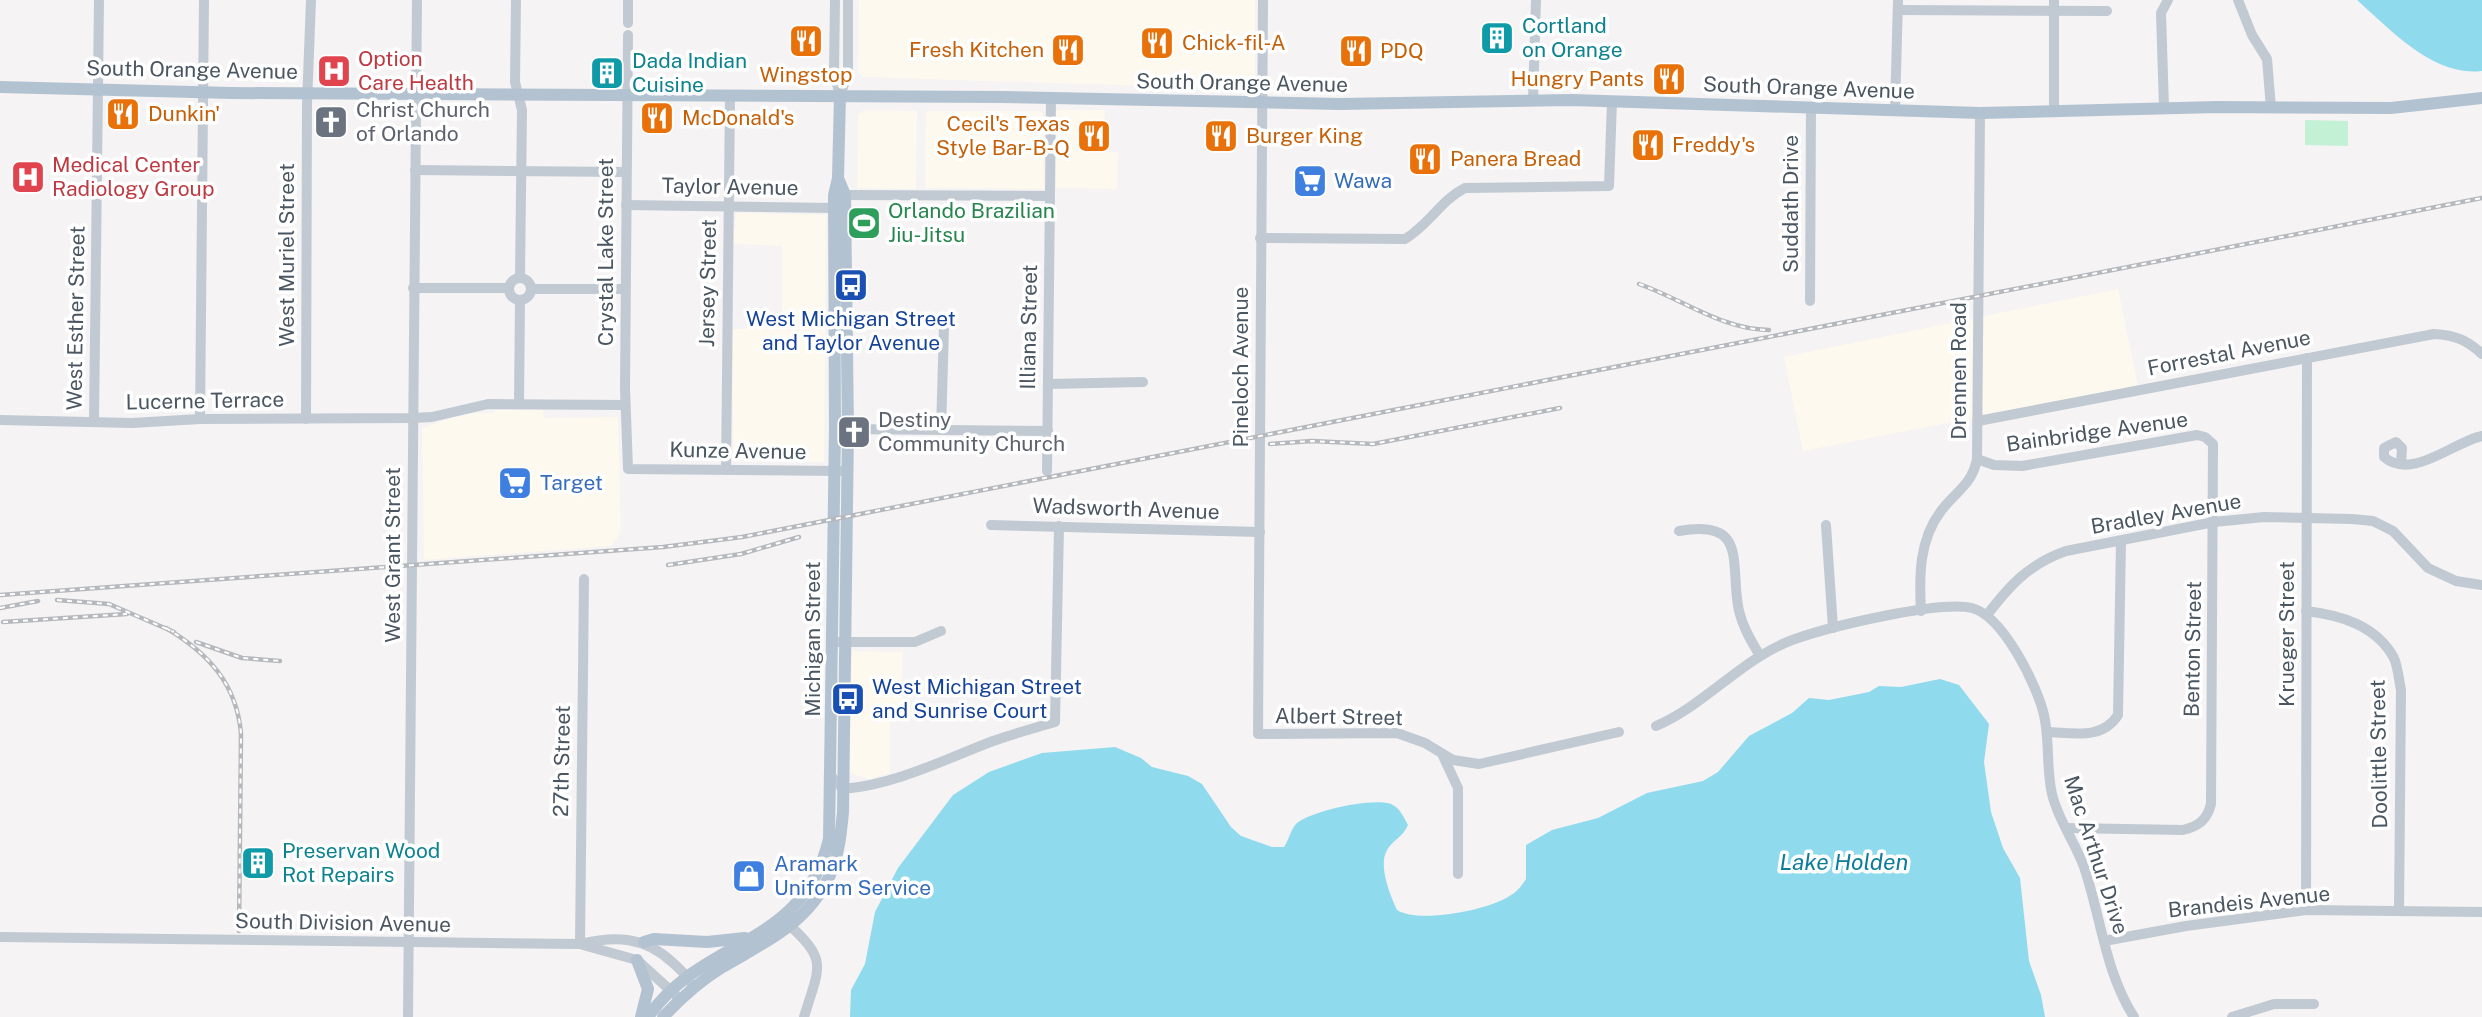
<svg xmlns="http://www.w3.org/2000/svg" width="2482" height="1017" viewBox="0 0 2482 1017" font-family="'Public Sans',sans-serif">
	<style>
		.commercial { fill: #fdf9ef }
		.green { fill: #c3f1d5 }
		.water { fill: #90daee }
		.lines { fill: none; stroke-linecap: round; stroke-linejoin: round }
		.minor { stroke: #c1cad2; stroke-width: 10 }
		.major { stroke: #b3c2d1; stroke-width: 12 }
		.rail-casing { stroke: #b5b8bd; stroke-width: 4.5 }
		.rail { stroke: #fff; stroke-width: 2; stroke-dasharray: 5; stroke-linecap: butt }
		.labels { text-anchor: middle; stroke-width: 7; stroke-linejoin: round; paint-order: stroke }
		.culture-label { font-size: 21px; fill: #0d838f; stroke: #fff; text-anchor: start }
		.food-label { font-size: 21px; fill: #c56008; stroke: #fff; text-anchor: start }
		.health-label { font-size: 21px; fill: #be3a42; stroke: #fff; text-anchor: start }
		.street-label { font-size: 21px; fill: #4a5661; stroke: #fff }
		.worship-label { font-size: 21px; fill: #5b616d; stroke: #fff; text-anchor: start }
		.shop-label { font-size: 21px; fill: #366cbe; stroke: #fff; text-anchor: start }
		.leisure-label { font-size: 21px; fill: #27864d; stroke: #fff; text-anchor: start }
		.transit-label { font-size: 21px; fill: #164399; stroke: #fff }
		.water-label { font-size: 23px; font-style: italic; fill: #0c7c9b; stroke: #fff }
	</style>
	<rect width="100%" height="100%" fill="#f5f3f3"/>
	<g class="commercial">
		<polygon points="859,0 1255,0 1255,78 1250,88 1244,89 863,77 858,72"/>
		<polygon points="864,110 917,111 916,189 857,188 858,114"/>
		<polygon points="1059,110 1105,110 1104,152 1118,152 1117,189 1056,188 1055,111"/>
		<polygon points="926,111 1039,111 1043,113 1044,189 925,188"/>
		<polygon points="736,213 826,215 824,462 733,460 733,329 782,327 782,246 733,244"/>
		<polygon points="2118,289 2138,386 1803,451 1784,357"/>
		<polygon points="494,410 543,410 543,418 618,417 621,532 611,546 424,560 422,428 452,418 474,413 494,413"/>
		<polygon points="852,651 903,652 902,720 890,720 890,773 870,779 849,773"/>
	</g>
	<polygon class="green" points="2305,120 2348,121 2348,146 2305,145"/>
	<g class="water">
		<path d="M2357,0H2482V71C2433,77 2391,30 2357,0Z"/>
		<path d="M1940,679L1959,685L1989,724L1984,762L1991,812L2003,848L2020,878L2029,961L2041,995L2045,1017H850L851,990L865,964L875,912L898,868L953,795L989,772L1042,753L1115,747L1141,758L1152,767L1188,776L1202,784L1231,827L1241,836L1272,847H1284C1289,840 1291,828 1297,823C1311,811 1373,797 1391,804C1400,808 1403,816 1408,825C1403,837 1393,840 1387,850C1378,866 1390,895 1397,910C1418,924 1491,910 1511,895C1518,891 1522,885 1526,879V845L1552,830L1598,818L1647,793L1703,781L1718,772L1749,736L1792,713L1809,698L1829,700L1869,692L1879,686L1901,687Z"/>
	</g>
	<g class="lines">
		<g class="minor">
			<polyline points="516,0 515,82 522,110 520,277"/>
			<polyline points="835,0 834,73 840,95"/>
			<polyline points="1263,0 1258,734 1397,733 1425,743 1453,760 1479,764 1619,732"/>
			<polyline points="2238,0 2252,35 2267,59 2271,108"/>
			<polyline points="1898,10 2107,11"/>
			<polyline points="628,23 628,0"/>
			<polyline points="628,35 625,388 628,469 841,471"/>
			<polyline points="840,95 848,74 848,0"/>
			<polyline points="1533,101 1536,0"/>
			<polyline points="2164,108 2161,13 2168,0"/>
			<polyline points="1895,110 1898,0"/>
			<polyline points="2054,111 2054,0"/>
			<polyline points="415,170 626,172"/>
			<polyline points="845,195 1050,196"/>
			<polyline points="626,205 834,208"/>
			<path d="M1260,238L1405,239C1429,225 1441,200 1465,188L1609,186L1612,101"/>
			<circle cx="520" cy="289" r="11"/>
			<polyline points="413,288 509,288"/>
			<polyline points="532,289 625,289"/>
			<polyline points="1810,301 1811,107"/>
			<polyline points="1048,384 1143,382"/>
			<polyline points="519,404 520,300"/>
			<polyline points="200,419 204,0"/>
			<polyline points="306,419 307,104 311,0"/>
			<polyline points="0,420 132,423 200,419 412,418 432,417 488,404 625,405"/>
			<path d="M1978,421L2434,334C2455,335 2467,340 2482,354"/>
			<polyline points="94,422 99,0"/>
			<polyline points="843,429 1048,431"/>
			<polyline points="941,430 944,327"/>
			<path d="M1977,459L1994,465L2022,466L2197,435L2205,437L2213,444L2211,804C2207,820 2199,826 2183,830L2066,828"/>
			<path d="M2401,463L2402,448L2396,442L2384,448V457C2412,481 2453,442 2482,436"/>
			<polyline points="726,470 730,96"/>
			<polyline points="1047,471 1051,98"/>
			<polyline points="991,525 1260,532"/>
			<polyline points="1826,525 1833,628"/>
			<path d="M1679,531C1750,518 1729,566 1739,611C1743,628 1752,642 1760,656"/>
			<path d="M1921,611C1919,576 1919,540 1941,511C1956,491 1972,485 1977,459L1980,113"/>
			<path d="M2306,611C2340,615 2376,625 2394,658C2398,667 2399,681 2401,690L2399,911"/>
			<path d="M1987,615C2010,585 2029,564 2066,551L2214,522L2264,517L2352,519L2373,521L2393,531L2428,568L2456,581L2482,585"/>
			<polyline points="832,642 915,642 941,631"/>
			<path d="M1656,726C1707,704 1743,657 1795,639C1829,627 1939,600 1972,608C2003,616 2037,685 2044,715C2050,741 2046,768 2052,794C2058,820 2075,842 2084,867C2101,917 2105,972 2134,1017"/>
			<path d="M2047,732C2074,733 2102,740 2118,715L2121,541"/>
			<polyline points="1443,756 1458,788 1458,874"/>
			<path d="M830,775L843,789C897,784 943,760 993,741C1013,734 1034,728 1055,722L1059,526"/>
			<polyline points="2306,910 2307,358"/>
			<path d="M785,921C829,961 820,964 804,1017"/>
			<path d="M0,937L580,944C615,936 644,936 672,962C679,968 686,974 690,982"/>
			<polyline points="2104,941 2186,926 2306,910 2482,912"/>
			<polyline points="580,944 584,579"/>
			<polyline points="583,945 637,960 681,1000"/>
			<polyline points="408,1017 417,0"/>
			<polyline points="2232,1017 2274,1004 2314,1004"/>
		</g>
		<g class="major">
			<polyline points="0,87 231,93 1003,97 1340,104 1572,100 1980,113 2217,107 2391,108 2482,98"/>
			<polyline points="644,942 654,939 707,942 745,938"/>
			<polyline points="637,960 648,989 641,1017"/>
			<path d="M648,1017C704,936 803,949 829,839L835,429L834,195L838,178L840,95"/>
			<path d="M663,1017C680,999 700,981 721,968C764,942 807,925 830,875C839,855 841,833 843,812L848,429L845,195L838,178"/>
		</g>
		<g class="rail-casing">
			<g id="rail">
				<path d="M1639,284C1682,299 1723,330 1769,330"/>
				<polyline points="1270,444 1312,441 1373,444 1560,408"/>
				<polyline points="668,565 741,554 799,537"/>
				<polyline points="0,595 663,547 742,537 2482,198"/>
				<polyline points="57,600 109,604 174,632"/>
				<polyline points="0,608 38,601"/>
				<polyline points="3,622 127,614"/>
				<path d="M166,628C208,653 237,684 241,734L239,931"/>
				<polyline points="196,642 242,658 280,661"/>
			</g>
		</g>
		<use href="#rail" class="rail"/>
	</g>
	<defs>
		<g id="building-square" transform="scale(1.75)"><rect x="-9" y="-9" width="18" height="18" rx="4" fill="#0f9aa8" stroke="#fff"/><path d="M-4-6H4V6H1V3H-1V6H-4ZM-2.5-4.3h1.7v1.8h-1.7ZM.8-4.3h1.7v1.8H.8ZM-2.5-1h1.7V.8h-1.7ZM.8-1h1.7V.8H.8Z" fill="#fff"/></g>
		<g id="restaurant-square" transform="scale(1.75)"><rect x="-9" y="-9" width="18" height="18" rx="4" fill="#e8710a" stroke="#fff"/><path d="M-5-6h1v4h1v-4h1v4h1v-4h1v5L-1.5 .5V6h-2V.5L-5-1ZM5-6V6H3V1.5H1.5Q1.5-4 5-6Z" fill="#fff"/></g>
		<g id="hospital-square" transform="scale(1.75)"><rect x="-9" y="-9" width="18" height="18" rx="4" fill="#e0444e" stroke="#fff"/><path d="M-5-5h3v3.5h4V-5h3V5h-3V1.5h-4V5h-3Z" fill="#fff"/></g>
		<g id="church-square" transform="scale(1.75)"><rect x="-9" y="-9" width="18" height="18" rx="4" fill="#6b7280" stroke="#fff"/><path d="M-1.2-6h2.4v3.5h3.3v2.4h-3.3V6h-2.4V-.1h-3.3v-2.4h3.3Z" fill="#fff"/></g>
		<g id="supermarket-square" transform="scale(1.75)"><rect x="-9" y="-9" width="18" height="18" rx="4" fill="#3f7fe0" stroke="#fff"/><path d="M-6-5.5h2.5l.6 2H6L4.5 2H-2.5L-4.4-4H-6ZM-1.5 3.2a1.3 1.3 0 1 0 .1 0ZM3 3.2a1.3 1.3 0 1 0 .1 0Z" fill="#fff"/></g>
		<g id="stadium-square" transform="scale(1.75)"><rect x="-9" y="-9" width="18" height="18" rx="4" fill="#2e9e5b" stroke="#fff"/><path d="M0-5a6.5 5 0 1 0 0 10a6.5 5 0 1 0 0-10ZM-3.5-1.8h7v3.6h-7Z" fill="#fff"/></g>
		<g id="bus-square" transform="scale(1.75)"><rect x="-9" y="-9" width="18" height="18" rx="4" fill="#1a4fb4" stroke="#fff"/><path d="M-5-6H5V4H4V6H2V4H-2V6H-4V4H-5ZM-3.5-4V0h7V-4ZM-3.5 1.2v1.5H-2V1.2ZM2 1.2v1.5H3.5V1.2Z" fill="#fff"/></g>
		<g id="shop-square" transform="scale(1.75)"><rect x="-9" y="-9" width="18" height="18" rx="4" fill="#3f7fe0" stroke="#fff"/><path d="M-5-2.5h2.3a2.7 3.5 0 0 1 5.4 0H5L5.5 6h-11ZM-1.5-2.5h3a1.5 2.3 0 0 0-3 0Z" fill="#fff"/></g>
	</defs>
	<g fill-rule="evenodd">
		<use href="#building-square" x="1497" y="38"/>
		<use href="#restaurant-square" x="806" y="41"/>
		<use href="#restaurant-square" x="1157" y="43"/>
		<use href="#restaurant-square" x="1068" y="50"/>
		<use href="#restaurant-square" x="1356" y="51"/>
		<use href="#hospital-square" x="334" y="71"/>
		<use href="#building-square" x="607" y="73"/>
		<use href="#restaurant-square" x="1669" y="79"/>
		<use href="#restaurant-square" x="123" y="114"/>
		<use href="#restaurant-square" x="657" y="118"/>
		<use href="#church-square" x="331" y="122"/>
		<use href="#restaurant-square" x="1094" y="136"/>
		<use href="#restaurant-square" x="1221" y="136"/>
		<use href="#restaurant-square" x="1648" y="145"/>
		<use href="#restaurant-square" x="1425" y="159"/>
		<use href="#hospital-square" x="28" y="177"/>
		<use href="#supermarket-square" x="1310" y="181"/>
		<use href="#stadium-square" x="864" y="223"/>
		<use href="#bus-square" x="851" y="285"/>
		<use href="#church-square" x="854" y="432"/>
		<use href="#supermarket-square" x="515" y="483"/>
		<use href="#bus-square" x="848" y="699"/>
		<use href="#building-square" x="258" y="863"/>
		<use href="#shop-square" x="749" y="876"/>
	</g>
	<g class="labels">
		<g class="culture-label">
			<text x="1522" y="33">Cortland<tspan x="1522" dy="24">on Orange</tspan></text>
			<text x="632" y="68">Dada Indian<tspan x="632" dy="24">Cuisine</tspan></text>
			<text x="282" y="858">Preservan Wood<tspan x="282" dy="24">Rot Repairs</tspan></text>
		</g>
		<g class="food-label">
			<text x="1182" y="50">Chick-fil-A</text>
			<text x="1044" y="57" text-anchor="end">Fresh Kitchen</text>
			<text x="1380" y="58">PDQ</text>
			<text x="806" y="82" text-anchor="middle">Wingstop</text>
			<text x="1644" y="86" text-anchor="end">Hungry Pants</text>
			<text x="148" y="121">Dunkin'</text>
			<text x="682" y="125">McDonald's</text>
			<text x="1070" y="131" text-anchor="end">Cecil's Texas<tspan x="1070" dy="24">Style Bar-B-Q</tspan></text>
			<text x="1246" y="143">Burger King</text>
			<text x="1672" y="152">Freddy's</text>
			<text x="1450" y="166">Panera Bread</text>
		</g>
		<g class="health-label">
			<text x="358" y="66">Option<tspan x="358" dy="24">Care Health</tspan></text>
			<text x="52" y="172">Medical Center<tspan x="52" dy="24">Radiology Group</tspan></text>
		</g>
		<g class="street-label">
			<text transform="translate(192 70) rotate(1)" y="7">South Orange Avenue</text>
			<text transform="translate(1242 83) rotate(1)" y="7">South Orange Avenue</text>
			<text transform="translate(1809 88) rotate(2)" y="7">South Orange Avenue</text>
			<text transform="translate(730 187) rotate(1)" y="7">Taylor Avenue</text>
			<text transform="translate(1791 204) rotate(-90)" y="7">Suddath Drive</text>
			<text transform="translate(606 252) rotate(-90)" y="7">Crystal Lake Street</text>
			<text transform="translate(287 255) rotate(-90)" y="7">West Muriel Street</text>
			<text transform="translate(708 283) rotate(-89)" y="7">Jersey Street</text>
			<text transform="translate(76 318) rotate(-89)" y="7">West Esther Street</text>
			<text transform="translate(1029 327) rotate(-89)" y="7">Illiana Street</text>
			<text transform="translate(2229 353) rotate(-11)" y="7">Forrestal Avenue</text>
			<text transform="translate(1241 367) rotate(-90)" y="7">Pineloch Avenue</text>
			<text transform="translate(1959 371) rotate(-90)" y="7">Drennen Road</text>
			<text transform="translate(205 401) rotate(-1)" y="7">Lucerne Terrace</text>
			<text transform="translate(2097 432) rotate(-8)" y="7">Bainbridge Avenue</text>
			<text transform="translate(738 451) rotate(1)" y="7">Kunze Avenue</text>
			<text transform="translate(1126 509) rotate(2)" y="7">Wadsworth Avenue</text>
			<text transform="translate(2166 514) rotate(-10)" y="7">Bradley Avenue</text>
			<text transform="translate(393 555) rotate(-90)" y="7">West Grant Street</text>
			<text transform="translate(2287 634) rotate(-90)" y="7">Krueger Street</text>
			<text transform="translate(813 639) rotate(-90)" y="7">Michigan Street</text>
			<text transform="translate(2193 649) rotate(-89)" y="7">Benton Street</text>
			<text transform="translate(1339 717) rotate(1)" y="7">Albert Street</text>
			<text transform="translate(2379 754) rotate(-91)" y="7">Doolittle Street</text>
			<text transform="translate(562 761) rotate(-89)" y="7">27th Street</text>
			<text transform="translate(2096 855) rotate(72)" y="7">Mac Arthur Drive</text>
			<text transform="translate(2249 902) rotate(-6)" y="7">Brandeis Avenue</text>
			<text transform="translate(343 923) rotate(1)" y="7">South Division Avenue</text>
		</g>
		<g class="worship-label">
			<text x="356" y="117">Christ Church<tspan x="356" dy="24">of Orlando</tspan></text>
			<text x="878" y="427">Destiny<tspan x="878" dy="24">Community Church</tspan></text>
		</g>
		<g class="shop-label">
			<text x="1334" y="188">Wawa</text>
			<text x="540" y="490">Target</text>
			<text x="774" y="871">Aramark<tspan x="774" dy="24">Uniform Service</tspan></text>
		</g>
		<g class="leisure-label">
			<text x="888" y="218">Orlando Brazilian<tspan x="888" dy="24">Jiu-Jitsu</tspan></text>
		</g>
		<g class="transit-label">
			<text x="851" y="326">West Michigan Street<tspan x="851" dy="24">and Taylor Avenue</tspan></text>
			<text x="872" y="694" text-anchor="start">West Michigan Street<tspan x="872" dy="24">and Sunrise Court</tspan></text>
		</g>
		<g class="water-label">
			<text x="1844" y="870">Lake Holden</text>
		</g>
	</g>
</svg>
